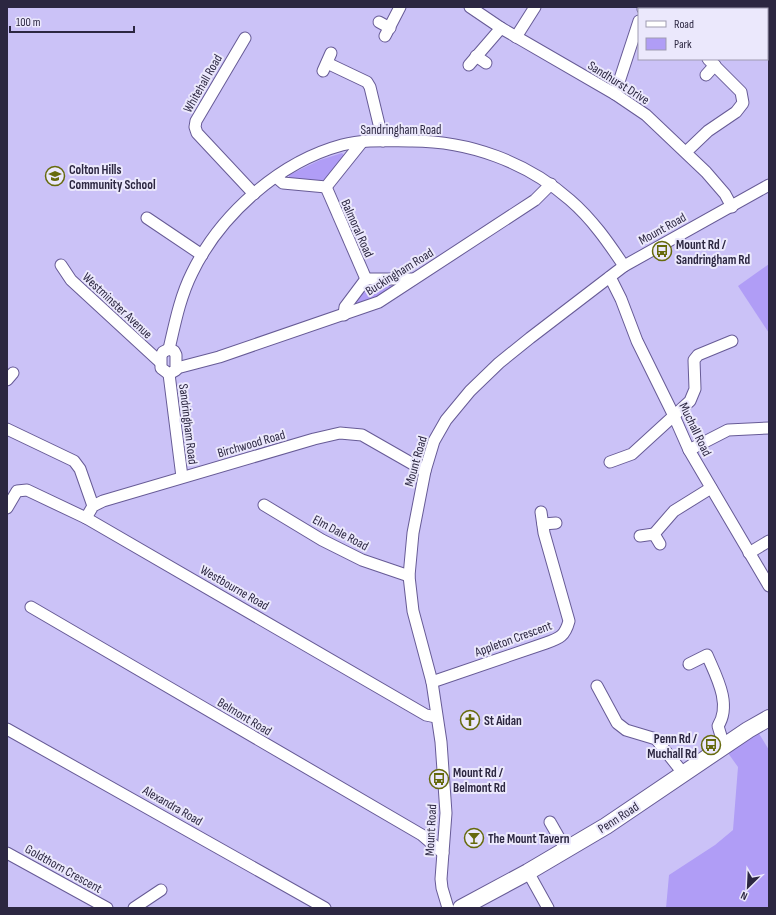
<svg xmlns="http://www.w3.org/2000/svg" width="776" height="915" viewBox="0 0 776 915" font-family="'Sofia Sans Condensed',sans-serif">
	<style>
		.green { fill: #b09df6 }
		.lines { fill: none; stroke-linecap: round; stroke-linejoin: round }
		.minor-casing { stroke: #675b96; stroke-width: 13 }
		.highway-casing { stroke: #675b96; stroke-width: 18 }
		.minor { stroke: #fff; stroke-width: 11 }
		.highway { stroke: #fff; stroke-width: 16 }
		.labels { text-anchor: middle; stroke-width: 4; stroke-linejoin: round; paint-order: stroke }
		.street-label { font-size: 13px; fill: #2c2741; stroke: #ebe8fc }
		.poi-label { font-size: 13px; font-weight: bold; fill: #2c2741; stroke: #ebe8fc; text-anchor: start }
	</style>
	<rect width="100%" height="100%" fill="#cbc2f7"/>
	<g class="green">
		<polygon points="716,7 769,7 769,54 767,52 767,9 719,9"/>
		<path d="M342,153L345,156C323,187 326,183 289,179V175L320,160Z"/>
		<polygon points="769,264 769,333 738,286"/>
		<polygon points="385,282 389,283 392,288 383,295 354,307 352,302 367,285"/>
		<polygon points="758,732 769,750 769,908 666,908 669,875 715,845 733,830 738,767 728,753"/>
	</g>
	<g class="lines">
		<g class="minor-casing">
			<g id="minor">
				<polyline points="470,7 501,28"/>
				<polyline points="643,9 644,7"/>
				<polyline points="379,22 390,28"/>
				<polyline points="385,36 400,7"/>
				<polyline points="516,37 535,7"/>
				<polyline points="245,38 196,121 195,127 197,133 254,194"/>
				<polyline points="476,56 486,63"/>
				<polyline points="327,63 367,82 370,87 383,141"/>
				<polyline points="469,65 501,28 615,94 646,115 706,172 725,194 732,207"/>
				<polyline points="323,71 331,53"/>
				<polyline points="706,75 715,65"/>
				<polyline points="615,94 639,21"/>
				<polyline points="686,152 708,131 736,112 743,103 741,92 708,59"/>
				<polyline points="276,177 283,183 326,187 362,142"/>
				<polyline points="326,187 366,279"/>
				<polyline points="147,218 202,255"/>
				<polyline points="61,265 71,280 160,362"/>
				<polyline points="610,277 621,299 637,341 674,416 689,450 769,586"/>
				<polyline points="344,315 345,307 366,279 413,279"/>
				<path d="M169,349C175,323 180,297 192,273C220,215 279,162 342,145C365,139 389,141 412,141C469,141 527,162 570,200C592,219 608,242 624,266"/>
				<polygon points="169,349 174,351 176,355 176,370 169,374 161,368 161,356 163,352"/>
				<polyline points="177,368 219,357 379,302 535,200 551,184"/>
				<polyline points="169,374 182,477"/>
				<polyline points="7,380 13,373"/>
				<polyline points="7,429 74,461 80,469 93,506"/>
				<polyline points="689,450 728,430 769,428"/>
				<polyline points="610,462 632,454 690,401 695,389 694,360 698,355 732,341"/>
				<polyline points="264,505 322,540 362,560 409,576"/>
				<polyline points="7,508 17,491 27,490 86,518 426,715 436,717"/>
				<polyline points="86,518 93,506 103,501 314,439 340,433 362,435 425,471"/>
				<polyline points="543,524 556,523"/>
				<polyline points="654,534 674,511 711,488"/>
				<polyline points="640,536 654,534 660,544"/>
				<polyline points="749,553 769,541"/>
				<polyline points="31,607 422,835 443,853"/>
				<path d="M689,664L707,655C716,676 732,704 718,726L724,746"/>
				<path d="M432,682L546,643C560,638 565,636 569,621L544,533L541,512"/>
				<polyline points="597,686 617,723 626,730 656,739 683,773"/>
				<polyline points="7,729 325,908"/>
				<polyline points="550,822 566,850"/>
				<polyline points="7,853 107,908"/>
				<polyline points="528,872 548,908"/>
				<polyline points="134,908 161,890"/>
				<polyline points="448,908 442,888 441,879 446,813 441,742 432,682 413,611 409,576 413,533 425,471 434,441 446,420 470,391 499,363 530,338 624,266 769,185"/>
			</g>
		</g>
		<g class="highway-casing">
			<polyline id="highway" points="461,908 528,872 606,826 748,730 769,718"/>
		</g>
		<use href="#minor" class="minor"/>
		<use href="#highway" class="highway"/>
	</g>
	<defs>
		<g id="school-ring" transform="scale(1)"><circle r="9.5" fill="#ebe8fc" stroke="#666a0c" stroke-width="1.5"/><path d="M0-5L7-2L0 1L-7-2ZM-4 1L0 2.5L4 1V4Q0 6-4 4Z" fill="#666a0c"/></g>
		<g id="bus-ring" transform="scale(1)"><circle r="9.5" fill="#ebe8fc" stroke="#666a0c" stroke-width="1.5"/><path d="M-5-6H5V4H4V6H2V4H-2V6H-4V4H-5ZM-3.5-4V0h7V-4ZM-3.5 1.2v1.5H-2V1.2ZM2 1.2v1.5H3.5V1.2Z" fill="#666a0c"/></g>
		<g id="church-ring" transform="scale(1)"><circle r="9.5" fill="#ebe8fc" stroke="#666a0c" stroke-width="1.5"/><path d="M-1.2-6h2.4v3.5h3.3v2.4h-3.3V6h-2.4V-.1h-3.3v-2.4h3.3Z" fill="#666a0c"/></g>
		<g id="bar-ring" transform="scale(1)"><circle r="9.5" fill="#ebe8fc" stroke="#666a0c" stroke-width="1.5"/><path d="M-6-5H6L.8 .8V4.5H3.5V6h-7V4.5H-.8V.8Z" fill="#666a0c"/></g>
	</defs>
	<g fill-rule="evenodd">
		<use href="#school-ring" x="55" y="176"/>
		<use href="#bus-ring" x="662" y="251"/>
		<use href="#church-ring" x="470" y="720"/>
		<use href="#bus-ring" x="711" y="745"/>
		<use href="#bus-ring" x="439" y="779"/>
		<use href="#bar-ring" x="474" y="838"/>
	</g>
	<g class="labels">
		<g class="street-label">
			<text transform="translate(619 82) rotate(32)" y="5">Sandhurst Drive</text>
			<text transform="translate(202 83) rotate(-60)" y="5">Whitehall Road</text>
			<text x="401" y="134">Sandringham Road</text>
			<text transform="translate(358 228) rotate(66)" y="5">Balmoral Road</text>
			<text transform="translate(662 228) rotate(-29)" y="5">Mount Road</text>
			<text transform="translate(399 271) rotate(-32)" y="5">Buckingham Road</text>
			<text transform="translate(118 305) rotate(43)" y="5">Westminster Avenue</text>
			<text transform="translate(189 424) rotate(83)" y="5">Sandringham Road</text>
			<text transform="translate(696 429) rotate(64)" y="5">Muchall Road</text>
			<text transform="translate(251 443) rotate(-16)" y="5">Birchwood Road</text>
			<text transform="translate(415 461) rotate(-74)" y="5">Mount Road</text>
			<text transform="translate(341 532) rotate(28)" y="5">Elm Dale Road</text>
			<text transform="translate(235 587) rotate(30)" y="5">Westbourne Road</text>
			<text transform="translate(513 638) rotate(-20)" y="5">Appleton Crescent</text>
			<text transform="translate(245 716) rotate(31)" y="5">Belmont Road</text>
			<text transform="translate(173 805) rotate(30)" y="5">Alexandra Road</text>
			<text transform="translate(618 817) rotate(-33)" y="5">Penn Road</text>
			<text transform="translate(430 830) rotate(-87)" y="5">Mount Road</text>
			<text transform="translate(64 868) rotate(29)" y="5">Goldthorn Crescent</text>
		</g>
		<g class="poi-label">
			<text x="69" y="174">Colton Hills<tspan x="69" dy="15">Community School</tspan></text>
			<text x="676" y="249">Mount Rd /<tspan x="676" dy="15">Sandringham Rd</tspan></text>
			<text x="484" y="725">St Aidan</text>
			<text x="697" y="743" text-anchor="end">Penn Rd /<tspan x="697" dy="15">Muchall Rd</tspan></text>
			<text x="453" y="777">Mount Rd /<tspan x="453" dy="15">Belmont Rd</tspan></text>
			<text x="488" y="843">The Mount Tavern</text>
		</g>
	</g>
	<rect width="776" height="915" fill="none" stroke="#2c2741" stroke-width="16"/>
	<rect x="638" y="8" width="130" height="52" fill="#ebe8fc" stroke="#9f9bb1"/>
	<rect x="646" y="21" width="20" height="6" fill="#ffffff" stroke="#9f9bb1"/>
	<text x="674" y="28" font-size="12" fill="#2c2741">Road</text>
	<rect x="646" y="38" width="20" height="12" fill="#b09df6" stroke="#9f9bb1"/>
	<text x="674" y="48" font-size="12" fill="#2c2741">Park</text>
	<g transform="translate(748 887) rotate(204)" stroke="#ebe8fc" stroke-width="3" paint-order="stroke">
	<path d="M0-3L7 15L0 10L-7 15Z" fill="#2c2741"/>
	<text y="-6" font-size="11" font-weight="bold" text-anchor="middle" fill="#2c2741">N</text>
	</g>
	<path d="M10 26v6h124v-6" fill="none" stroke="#2c2741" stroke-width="2"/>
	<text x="16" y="26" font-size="12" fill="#2c2741" stroke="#ebe8fc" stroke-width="3" paint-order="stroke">100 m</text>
</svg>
